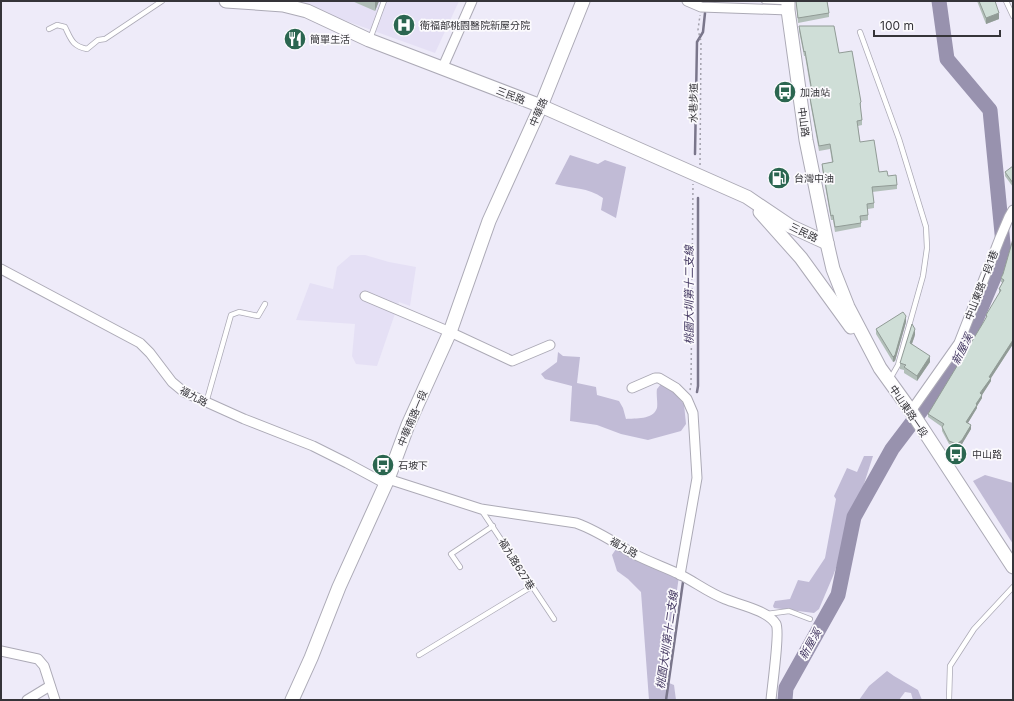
<svg xmlns="http://www.w3.org/2000/svg" width="1014" height="701" viewBox="0 0 1014 701" font-family="Inter,'Noto Sans TC',sans-serif">
	<style>
		.built { fill: #e5e0f5 }
		.green { fill: #c1bbd6 }
		.lines { fill: none; stroke-linecap: round; stroke-linejoin: round }
		.stream { stroke: #7a768b; stroke-width: 2.5 }
		.river { stroke: #9892ae; stroke-width: 15 }
		.lane-casing { stroke: #acaab6; stroke-width: 6 }
		.street-casing { stroke: #acaab6; stroke-width: 11 }
		.secondary-casing { stroke: #acaab6; stroke-width: 15 }
		.path { stroke: #a3a1ac; stroke-width: 1.5; stroke-dasharray: 2 3; stroke-linecap: butt }
		.lane { stroke: #fff; stroke-width: 4.5 }
		.street { stroke: #fff; stroke-width: 9 }
		.secondary { stroke: #fff; stroke-width: 13 }
		.wall { fill: #b2bfb9 }
		.shaded-wall { fill: #919b96 }
		.building { fill: #cfded7; stroke: #919b96 }
		.labels { text-anchor: middle; stroke-width: 3.5; stroke-linejoin: round; paint-order: stroke }
		.poi-label { font-size: 10px; fill: #353439; stroke: #fbfafd; text-anchor: start }
		.street-label { font-size: 10px; fill: #353439; stroke: #fbfafd }
		.water-label { font-size: 11px; font-style: italic; fill: #433761; stroke: #fbfafd }
	</style>
	<rect width="100%" height="100%" fill="#eeebf9"/>
	<g class="built">
		<polygon points="291,1 459,1 435,53"/>
		<polygon points="351,255 365,255 389,262 416,267 410,306 399,302 377,366 356,364 352,356 355,324 296,320 310,283 333,289 337,267"/>
	</g>
	<g class="green">
		<path d="M570,155L598,164L605,160L626,167L616,218L601,210L603,198C588,187 572,189 555,184Z"/>
		<path d="M558,352L563,356L580,357L577,383L596,387L597,395L619,401L623,408L626,419C635,418 653,420 657,408C658,404 656,393 657,389L661,384L669,387L684,404L686,424L681,431L648,440L621,434L597,425L570,421L572,386L545,379L541,374L557,362Z"/>
		<polygon points="864,456 873,456 845,543 833,576 819,609 814,613 774,608 773,606 775,601 790,599 798,580 809,582 825,558 836,499 834,496 847,468 857,472"/>
		<polygon points="985,475 1013,483 1013,544 973,481"/>
		<polygon points="616,549 679,576 664,681 674,685 676,700 649,700 641,592 628,579 617,571 612,555"/>
		<polygon points="887,671 894,676 918,690 922,700 913,700 911,693 905,692 899,700 859,700 869,686"/>
	</g>
	<g class="lines">
		<g class="stream">
			<polyline points="695,154 697,42 703,32 705,13"/>
			<polyline points="697,392 698,386 698,198"/>
			<polyline points="666,700 683,582"/>
		</g>
		<polyline class="river" points="785,700 786,688 838,595 854,517 892,449 958,362 1004,254 990,110 947,59 939,1"/>
		<g class="lane-casing">
			<g id="lane">
				<polyline points="764,1 786,2"/>
				<polyline points="1006,1 1013,16"/>
				<path d="M49,29L57,25L65,27C71,39 72,46 87,49L98,40L105,39L162,1"/>
				<polyline points="860,32 899,139 926,227 927,248 923,276 898,365 890,379"/>
				<polyline points="370,39 384,1"/>
				<polyline points="206,403 231,315 239,312 258,316 265,304"/>
				<polyline points="482,511 554,619"/>
				<polyline points="460,567 451,554 493,526"/>
				<polyline points="767,614 789,611 810,619"/>
				<polyline points="419,655 531,587"/>
				<polyline points="949,700 950,666 974,629 1013,587"/>
			</g>
		</g>
		<g class="street-casing">
			<g id="street">
				<polyline points="687,1 701,7 788,10"/>
				<polyline points="442,69 472,1"/>
				<polyline points="1,269 140,343 150,353 172,382 184,392 244,419 313,446 347,463 386,484"/>
				<polyline points="365,296 450,332 512,361 550,345"/>
				<polyline points="632,388 655,378 659,378 676,388 687,399 693,413 697,478 680,575"/>
				<polyline points="911,411 959,343 1000,238 1009,217 1013,210"/>
				<path d="M388,479L481,509L576,523C596,530 614,542 632,553C647,561 664,567 679,574C695,582 709,593 725,599C740,605 767,610 776,624C780,631 772,688 771,700"/>
				<polyline points="1,651 38,659 44,666 55,700"/>
				<polyline points="27,700 50,686"/>
			</g>
		</g>
		<g class="secondary-casing">
			<g id="secondary">
				<polyline points="226,1 283,5 307,11 369,40 541,106 747,197 790,226 827,243"/>
				<polyline points="788,1 788,10 806,140 827,243 833,269 848,307 880,368 911,411 1013,567"/>
				<polyline points="760,212 801,258 851,327"/>
				<polyline points="292,700 311,658 339,587 388,479 408,425 450,332 489,221 541,106 583,1"/>
			</g>
		</g>
		<g class="path">
			<polyline points="700,165 701,41 698,30 700,15"/>
			<polyline points="690,390 691,385 693,184"/>
		</g>
		<use href="#lane" class="lane"/>
		<use href="#street" class="street"/>
		<use href="#secondary" class="secondary"/>
	</g>
	<g class="wall">
		<polygon points="352,1 379,1 375,11"/>
		<polygon points="796,1 827,1 829,13 829,17 798,23"/>
		<polygon points="977,1 995,1 999,19 986,24"/>
		<polygon points="799,26 839,53 861,102 861,107 860,107 862,120 862,125 858,126 860,142 879,172 888,176 897,185 897,189 872,192 874,203 874,208 868,209 868,220 861,221 861,227 835,232 833,220 831,220 822,168 822,164 832,162 830,149 819,151 810,102 810,98 812,97 805,56 804,56 799,31"/>
		<polygon points="1013,166 1013,187 1005,176 1005,172"/>
		<polygon points="1013,239 1013,344 991,378 991,381 982,395 982,398 977,406 977,408 968,423 971,429 962,444 957,448 949,444 942,431 942,427 928,417 928,414 983,323 986,319 986,315 1000,293 999,293 999,289 1003,283 1001,282 1001,278 1003,274"/>
		<polygon points="906,322 895,361 893,362 876,334 876,329"/>
		<polygon points="915,335 912,344 930,362 917,381 904,373 904,370 900,369 900,363"/>
	</g>
	<g class="shaded-wall">
		<polygon points="375,1 379,1 375,11"/>
		<polygon points="999,13 999,19 986,24 986,18"/>
		<polygon points="906,316 906,322 895,361 893,362 893,357"/>
		<polygon points="915,329 915,335 910,349 910,343"/>
		<polygon points="1013,340 1013,344 991,378 991,381 982,395 982,398 977,406 977,408 966,426 966,422 989,377"/>
		<polygon points="930,356 930,362 917,381 917,376"/>
		<polygon points="971,425 971,429 962,444 957,448 957,444"/>
	</g>
	<g class="building">
		<polygon points="796,1 827,1 829,13 798,18"/>
		<polygon points="979,1 995,1 999,13 986,18"/>
		<polygon points="799,26 834,26 839,53 852,51 861,102 860,103 862,120 857,121 860,142 874,140 879,172 887,171 888,176 896,175 897,185 872,187 874,203 867,204 868,215 860,216 861,223 835,227 833,215 831,216 822,164 833,162 830,144 819,146 810,98 813,97 805,51 804,52"/>
		<polygon points="1013,166 1013,183 1005,172"/>
		<polygon points="1013,239 1013,340 989,377 991,378 980,393 982,395 976,404 977,405 966,422 971,425 962,440 957,444 949,441 942,427 944,424 928,414 983,323 987,316 986,315 1001,290 999,289 1004,280 1001,278 1003,274"/>
		<polygon points="903,312 906,316 895,355 893,357 876,329"/>
		<polygon points="912,324 915,329 910,343 930,356 917,376 904,367 906,365 900,363"/>
	</g>
	<defs>
		<g id="hospital-disc" transform="scale(1.15)"><circle r="9.5" fill="#2b6650" stroke="#fbfafd"/><path d="M-5-5h3v3.5h4V-5h3V5h-3V1.5h-4V5h-3Z" fill="#fff"/></g>
		<g id="restaurant-disc" transform="scale(1.15)"><circle r="9.5" fill="#2b6650" stroke="#fbfafd"/><path d="M-5-6h1v4h1v-4h1v4h1v-4h1v5L-1.5 .5V6h-2V.5L-5-1ZM5-6V6H3V1.5H1.5Q1.5-4 5-6Z" fill="#fff"/></g>
		<g id="bus-disc" transform="scale(1.15)"><circle r="9.5" fill="#2b6650" stroke="#fbfafd"/><path d="M-5-6H5V4H4V6H2V4H-2V6H-4V4H-5ZM-3.5-4V0h7V-4ZM-3.5 1.2v1.5H-2V1.2ZM2 1.2v1.5H3.5V1.2Z" fill="#fff"/></g>
		<g id="fuel-disc" transform="scale(1.15)"><circle r="9.5" fill="#2b6650" stroke="#fbfafd"/><path d="M-5.5-6h7V0h2V4h1.3V-2.5L3-4.5l.8-.8L6-3V5H2.5V1h-1V6h-7ZM-4.2-4.7v3.2H.2V-4.7Z" fill="#fff"/></g>
	</defs>
	<g fill-rule="evenodd">
		<use href="#hospital-disc" x="404" y="25"/>
		<use href="#restaurant-disc" x="295" y="39"/>
		<use href="#bus-disc" x="785" y="92"/>
		<use href="#fuel-disc" x="779" y="178"/>
		<use href="#bus-disc" x="956" y="454"/>
		<use href="#bus-disc" x="383" y="465"/>
	</g>
	<g class="labels">
		<g class="poi-label">
			<text x="420" y="29">衛福部桃園醫院新屋分院</text>
			<text x="310" y="43">簡單生活</text>
			<text x="800" y="96">加油站</text>
			<text x="794" y="182">台灣中油</text>
			<text x="972" y="458">中山路</text>
			<text x="398" y="469">石坡下</text>
		</g>
		<g class="street-label">
			<text transform="translate(511 95) rotate(21)" y="4">三民路</text>
			<text transform="translate(693 103) rotate(-89)" y="4">水巷步道</text>
			<text transform="translate(538 112) rotate(-67)" y="4">中華路</text>
			<text transform="translate(804 122) rotate(82)" y="4">中山路</text>
			<text transform="translate(804 232) rotate(26)" y="4">三民路</text>
			<text transform="translate(981 285) rotate(-69)" y="4">中山東路一段1巷</text>
			<text transform="translate(194 396) rotate(28)" y="4">福九路</text>
			<text transform="translate(909 411) rotate(56)" y="4">中山東路一段</text>
			<text transform="translate(412 418) rotate(-67)" y="4">中華南路一段</text>
			<text transform="translate(624 547) rotate(29)" y="4">福九路</text>
			<text transform="translate(517 564) rotate(58)" y="4">福九路627巷</text>
		</g>
		<g class="water-label">
			<text transform="translate(689 295) rotate(-90)" y="4">桃園大圳第十二支線</text>
			<text transform="translate(962 349) rotate(-64)" y="4">新屋溪</text>
			<text transform="translate(667 640) rotate(-82)" y="4">桃園大圳第十二支線</text>
			<text transform="translate(810 644) rotate(-61)" y="4">新屋溪</text>
		</g>
	</g>
	<rect width="1014" height="701" fill="none" stroke="#353439" stroke-width="4"/>
	<path d="M874 30v6h126v-6" fill="none" stroke="#353439" stroke-width="2"/>
	<text x="880" y="30" font-size="12" fill="#353439" stroke="#fbfafd" stroke-width="3" paint-order="stroke">100 m</text>
</svg>
